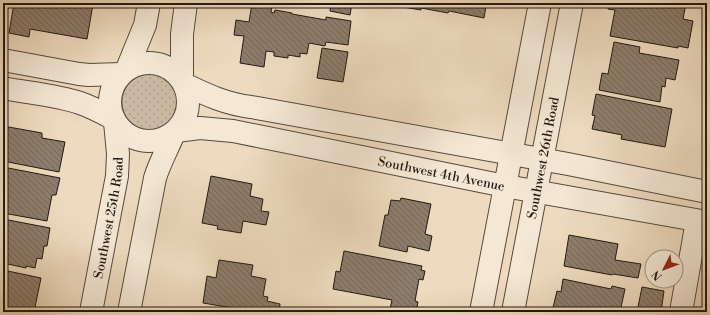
<svg xmlns="http://www.w3.org/2000/svg" width="710" height="315" viewBox="0 0 710 315" font-family="'Libre Bodoni',serif">
	<style>
		.grass { fill: url(#grass-dots); stroke: #77695a }
		.building { fill: url(#building-back-hatch); stroke: #231813 }
		.lines { fill: none; stroke-linecap: round; stroke-linejoin: round }
		.minor-casing { stroke: #56493e; stroke-width: 24 }
		.minor { stroke: #f4e8d5; stroke-width: 22 }
		.labels { text-anchor: middle; stroke-width: 3; stroke-linejoin: round; paint-order: stroke }
		.street-label { font-size: 13px; fill: #231813; stroke: #f4e8d5 }
	</style>
	<defs>
		<pattern id="grass-dots" width="8" height="8" patternUnits="userSpaceOnUse"><rect width="8" height="8" fill="#cbbaa2"/><path d="M2 2h.1M6 6h.1" fill="none" stroke="#ae9f8b" stroke-width="1.8" stroke-linecap="round"/></pattern>
		<pattern id="building-back-hatch" width="6" height="6" patternUnits="userSpaceOnUse"><rect width="6" height="6" fill="#8d7d6c"/><path d="M-1 5l2 2M0 0l6 6M5-1l2 2" fill="none" stroke="#736558"/></pattern>
	</defs>
	<rect width="100%" height="100%" fill="#eedbbf"/>
	<filter id="stains"><feTurbulence type="fractalNoise" baseFrequency=".005" numOctaves="4"/><feColorMatrix values="0 0 0 0 .2 0 0 0 0 .09 0 0 0 0 .02 0 0 0 .5 -.17"/></filter>
	<radialGradient id="worn" r=".72"><stop offset=".6" stop-color="#630" stop-opacity="0"/><stop offset="1" stop-color="#630" stop-opacity=".3"/></radialGradient>
	<circle class="grass" cx="150" cy="102" r="28"/>
	<g class="building">
		<polygon points="3,3 9,3 6,19 3,18"/>
		<polygon points="14,3 93,4 87,39 30,29 29,37 9,33"/>
		<polygon points="252,3 272,3 271,12 274,13 275,10 292,13 292,14 326,20 326,17 351,21 348,45 326,42 325,46 309,43 307,54 300,53 300,57 288,55 288,58 274,56 274,52 266,51 264,67 240,63 244,36 234,35 236,20 249,22"/>
		<polygon points="331,3 352,3 350,15 330,11"/>
		<polygon points="398,3 484,3 483,6 486,6 484,18 449,11 448,13 421,8 421,10 397,6"/>
		<polygon points="609,3 686,3 683,19 693,21 688,48 678,46 678,48 610,36 615,10 608,9"/>
		<polygon points="614,42 640,47 639,53 679,60 675,80 666,78 665,87 662,86 660,102 599,90 602,73 608,74"/>
		<polygon points="322,48 348,52 343,82 317,78"/>
		<polygon points="596,94 672,109 665,147 621,139 622,135 592,129 595,116 592,115"/>
		<polygon points="3,126 42,133 42,138 65,142 59,172 3,161"/>
		<polygon points="3,167 60,178 56,195 52,195 47,221 3,213"/>
		<polygon points="211,176 252,184 250,196 263,199 261,211 269,212 266,225 243,221 241,233 217,229 218,226 202,223"/>
		<polygon points="401,198 431,204 425,234 432,236 429,251 408,246 407,252 379,246 385,215 388,215 391,200 400,201"/>
		<polygon points="3,219 50,228 47,246 44,246 42,259 37,258 35,268 26,266 26,268 3,263"/>
		<polygon points="569,235 618,244 615,260 641,264 638,278 613,274 612,275 564,266"/>
		<polygon points="344,251 422,266 421,270 425,271 423,280 419,279 415,301 418,302 416,312 405,312 390,309 392,300 333,289 336,271 340,272"/>
		<polygon points="219,260 253,265 251,276 266,279 263,296 268,297 267,301 280,304 279,312 257,312 203,303 207,276 216,278"/>
		<polygon points="3,270 41,278 34,312 3,312"/>
		<polygon points="563,279 611,289 612,286 625,289 620,312 606,310 606,312 590,312 564,307 563,312 552,312 557,291 561,292"/>
		<polygon points="642,287 664,291 661,312 637,312"/>
	</g>
	<g class="lines">
		<g class="minor-casing">
			<g id="minor">
				<polyline points="3,60 79,74 89,75 121,74"/>
				<circle cx="149" cy="102" r="39"/>
				<polyline points="127,69 145,25 149,3"/>
				<polyline points="182,80 182,34 186,3"/>
				<path d="M184,84C207,95 226,104 251,107L568,164L707,192"/>
				<path d="M3,88C28,93 55,95 80,103C92,107 103,113 114,119"/>
				<path id="s1" d="M176,131L200,128L233,131L505,186L707,222"/>
				<path id="s2" d="M91,312L117,176L118,154L115,122"/>
				<path d="M129,312L155,178C160,162 168,148 174,133"/>
				<polyline points="481,312 540,3"/>
				<path id="s3" d="M513,312L572,3"/>
				<polyline points="681,312 697,221"/>
			</g>
		</g>
		<use href="#minor" class="minor"/>
	</g>
	<g class="labels">
		<g class="street-label">
			<text dy="5" stroke="none"><textPath href="#s3" startOffset="157">Southwest 26th Road</textPath></text>
			<text dy="5" stroke="none"><textPath href="#s1" startOffset="270">Southwest 4th Avenue</textPath></text>
			<text dy="5" stroke="none"><textPath href="#s2" startOffset="96">Southwest 25th Road</textPath></text>
		</g>
	</g>
	<rect width="710" height="315" fill="none" stroke="#eedbbf" stroke-width="16"/>
	<rect x="4" y="4" width="702" height="307" fill="none" stroke="#231813" stroke-width="2"/>
	<rect x="8" y="8" width="694" height="299" fill="none" stroke="#231813"/>
	<g transform="translate(664 269) rotate(228)"><circle r="19" fill="#f4e8d5" stroke="#a09587"/>
	<path d="M0-3L7 15L0 10L-7 15Z" fill="#8f2418"/>
	<text y="-6" font-size="11" font-weight="bold" text-anchor="middle" fill="#231813">N</text>
	</g>
	<rect width="100%" height="100%" filter="url(#stains)"/>
	<rect width="100%" height="100%" fill="url(#worn)"/>
</svg>
